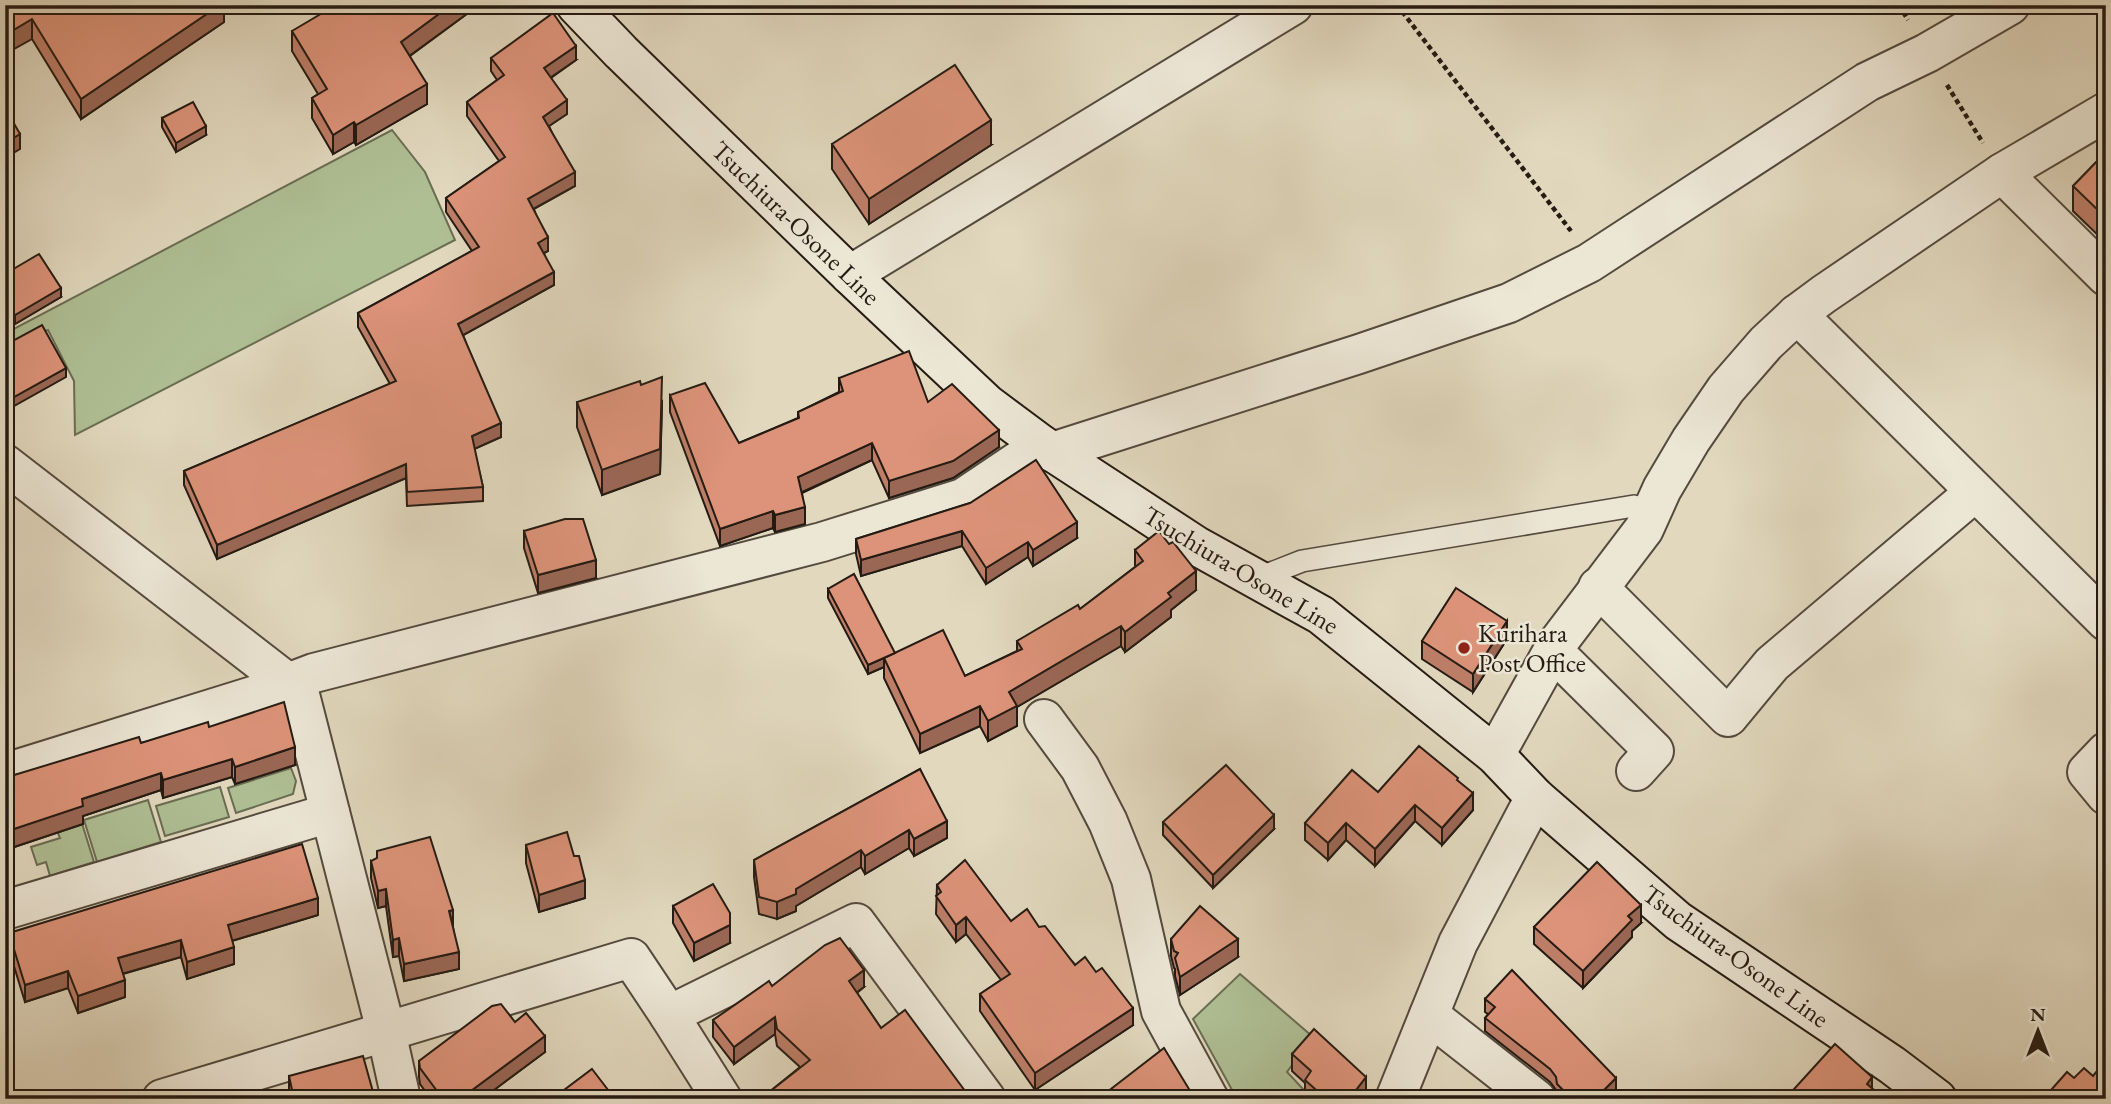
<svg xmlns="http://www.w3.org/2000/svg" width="2111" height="1104" viewBox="0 0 2111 1104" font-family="'EB Garamond',serif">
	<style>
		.green { fill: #afbf94; stroke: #6a6d54; stroke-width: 2 }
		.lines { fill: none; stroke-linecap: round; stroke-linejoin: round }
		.service-casing { stroke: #544a3e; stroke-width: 24 }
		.minor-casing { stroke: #544a3e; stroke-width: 42 }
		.secondary-casing { stroke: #251b13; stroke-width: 42 }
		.path { stroke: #251b13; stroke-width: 4.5; stroke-dasharray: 5 3.5; stroke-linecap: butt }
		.service { stroke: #ece6d5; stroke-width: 21 }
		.minor { stroke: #ece6d5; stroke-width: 38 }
		.secondary { stroke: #ece6d5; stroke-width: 38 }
		.wall { fill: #bd7e68; stroke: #251b13; stroke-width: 2 }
		.shaded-wall { fill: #9a6755; stroke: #251b13; stroke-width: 2 }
		.building { fill: #dc9379; stroke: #251b13; stroke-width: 2 }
		.poi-dot { fill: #8f2418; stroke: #ece6d5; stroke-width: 2.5 }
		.labels { text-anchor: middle; stroke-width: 5; stroke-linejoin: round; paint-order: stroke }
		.street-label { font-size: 26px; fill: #251b13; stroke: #ece6d5 }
		.poi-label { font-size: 26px; fill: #251b13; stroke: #ece6d5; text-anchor: start }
	</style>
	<rect width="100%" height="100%" fill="#e1d8be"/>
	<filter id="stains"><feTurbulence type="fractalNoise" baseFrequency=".00286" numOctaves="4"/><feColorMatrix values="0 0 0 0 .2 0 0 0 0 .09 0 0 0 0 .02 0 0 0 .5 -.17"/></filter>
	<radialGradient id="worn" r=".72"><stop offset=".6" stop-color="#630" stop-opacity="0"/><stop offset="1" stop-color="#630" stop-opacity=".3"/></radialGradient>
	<g class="green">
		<polygon points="392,130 425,172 455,240 75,435 74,381 48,330 5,344 5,327 12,330"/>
		<polygon points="291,768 296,781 293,794 236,813 228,788"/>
		<polygon points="220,787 229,817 165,836 156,806"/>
		<polygon points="148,800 161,842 97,862 84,820"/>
		<polygon points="80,817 94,862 50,876 46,862 37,865 31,847 60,838 57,831"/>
		<polygon points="1240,974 1313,1037 1287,1072 1304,1090 1299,1096 1301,1099 1237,1099 1193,1019"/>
	</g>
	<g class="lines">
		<g class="service-casing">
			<polyline id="service" points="1256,579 1302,561 1634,506 1652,511"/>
		</g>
		<g class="minor-casing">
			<g id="minor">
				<polyline points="2002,173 2106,276"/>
				<polyline points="850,275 1293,5"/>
				<polyline points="1797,314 2106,621"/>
				<polyline points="1052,452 1359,354 1509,303 1589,263 1867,82 1927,53 2010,5"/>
				<polyline points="5,464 287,682 300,695 386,1031 401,1099"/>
				<polyline points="1598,587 1728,717 1772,664 1975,492"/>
				<polyline points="1553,651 1654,751 1636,771"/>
				<polyline points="1044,719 1080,768 1108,822 1131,879 1161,1011 1209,1099"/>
				<polyline points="2106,752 2087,772 2106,795"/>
				<polyline points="1495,755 1556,645 1644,529 1662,489 1691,440 1726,389 1766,343 1797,314 1824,294 2002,173 2106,112"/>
				<polyline points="5,773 256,695 314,673 822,542 963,498 1042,445"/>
				<polyline points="5,910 330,813"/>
				<polyline points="669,1015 722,1099"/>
				<polyline points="1429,1015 1536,1099"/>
				<polyline points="162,1099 631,958 669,1015 856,923 986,1099"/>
				<polyline points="1395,1099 1458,943 1535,797"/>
			</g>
		</g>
		<g class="secondary-casing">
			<polyline id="secondary" points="576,5 621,52 850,275 987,404 1042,445 1195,545 1321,615 1495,755 1535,797 1678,921 1892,1065 1937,1099"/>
		</g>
		<g class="path">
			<polyline points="1397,5 1571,231"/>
			<polyline points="1899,5 1908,20"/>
			<polyline points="1947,85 1983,143"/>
		</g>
		<use href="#service" class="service"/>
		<use href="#minor" class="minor"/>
		<use href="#secondary" class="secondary"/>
	</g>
	<g class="wall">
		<polygon points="5,5 224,5 224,22 81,119 32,39"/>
		<polygon points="479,5 410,56 427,104 356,145 354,142 333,154 312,118 312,98 318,94 292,51 292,31"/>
		<polygon points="491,58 576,60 551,78 567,114 549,126 575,186 534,209 548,251 544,253 554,285 463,335 501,437 474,449 483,487 483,501 407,506 406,478 217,559 184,485 184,471 390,384 358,327 358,313 472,251 446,212 446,198 499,161 467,116 467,102 497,80 491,71"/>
		<polygon points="162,118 206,135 176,152 162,127"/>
		<polygon points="832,144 991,145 869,224 832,169"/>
		<polygon points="2106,152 2106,243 2073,211 2073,186"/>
		<polygon points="5,274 61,297 15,324 5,308"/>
		<polygon points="839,378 928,402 999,447 953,478 889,498 872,460 802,493 805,524 775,532 773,528 720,546 670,412 670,395 739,443 798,418 798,412 839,392"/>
		<polygon points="577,402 662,402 660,474 602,495 577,427"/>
		<polygon points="970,503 1077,538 1033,566 1028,557 986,584 962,546 861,576 856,554 856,539"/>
		<polygon points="524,531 596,578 538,593 524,548"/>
		<polygon points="1135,550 1196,590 1171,610 1171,617 1125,652 1121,646 1017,707 1017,726 988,741 980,726 920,753 884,678 884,667 868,674 828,598 828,589 895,653 965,676 1017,651 1017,641 1080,609 1135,567"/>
		<polygon points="1507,639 1473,692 1422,659 1422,641"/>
		<polygon points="209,727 295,765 235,784 232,777 163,798 161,790 83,816 83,824 5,850 5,777 11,776 141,743"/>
		<polygon points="920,769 947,838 914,856 909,848 865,874 861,867 796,906 796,911 777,919 759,914 754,877 754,860"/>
		<polygon points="1458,781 1473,810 1442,845 1415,821 1375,866 1346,840 1328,860 1305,840 1305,823 1378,792"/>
		<polygon points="1163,822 1274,829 1213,888 1163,835"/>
		<polygon points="526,845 574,856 585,898 539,912 526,863"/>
		<polygon points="371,861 453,927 459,969 404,981 399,956 393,957 386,906 378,908 371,878"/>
		<polygon points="937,885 1011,921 1039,927 1133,1025 1035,1090 980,1011 980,994 1001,980 966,934 956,942 936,914"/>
		<polygon points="673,906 730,943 694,961 673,923"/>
		<polygon points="318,915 232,941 234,964 187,979 181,957 123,974 125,997 78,1013 68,988 25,1002 9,950 9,933"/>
		<polygon points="1641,923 1632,931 1632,937 1583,988 1534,944 1534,927"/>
		<polygon points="1171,939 1238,957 1180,995 1175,976 1175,969 1174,968 1171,956"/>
		<polygon points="772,986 864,987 857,993 881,1028 971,1099 768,1099 768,1093 800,1067 777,1046 775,1034 734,1064 713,1037 713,1020"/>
		<polygon points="1485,999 1616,1090 1608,1099 1559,1099 1557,1097 1556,1090 1550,1082 1485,1031 1485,1018 1488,1014 1485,1012"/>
		<polygon points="515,1022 545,1052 482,1099 431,1099 420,1084 419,1077 419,1061"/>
		<polygon points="1292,1054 1366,1095 1363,1099 1306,1099 1305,1098 1305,1083 1292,1071"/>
		<polygon points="289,1076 375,1099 290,1099 289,1093"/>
	</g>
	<g class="shaded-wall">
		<polygon points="220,5 224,5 224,22 81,119 81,99"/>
		<polygon points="451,5 479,5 401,62 401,42"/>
		<polygon points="32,19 32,39 5,54 5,35"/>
		<polygon points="576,46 576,60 544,82 544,68"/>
		<polygon points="427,84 427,104 356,145 356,125"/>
		<polygon points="567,100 567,114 543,130 543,117"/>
		<polygon points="991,120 991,145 869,224 869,199"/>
		<polygon points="354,122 354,142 333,154 333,135"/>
		<polygon points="206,126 206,135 176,152 176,143"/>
		<polygon points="20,134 20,149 5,158 5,143"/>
		<polygon points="575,172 575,186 528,212 528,199"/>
		<polygon points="548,237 548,251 538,256 538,243"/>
		<polygon points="554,272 554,285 458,338 458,324"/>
		<polygon points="61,288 61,297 15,324 15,315"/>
		<polygon points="66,368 66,377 5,411 5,402"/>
		<polygon points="662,402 660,474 602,495 602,470"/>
		<polygon points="501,423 501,437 472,450 472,436"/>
		<polygon points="999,430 999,447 953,478 889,498 889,481"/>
		<polygon points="872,443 872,460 798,494 798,477"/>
		<polygon points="406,464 406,478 217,559 217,545"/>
		<polygon points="805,507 805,524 775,532 775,515"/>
		<polygon points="773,511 773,528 720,546 720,529"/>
		<polygon points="1077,522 1077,538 1033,566 1033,550"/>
		<polygon points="962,531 962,546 861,576 861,560"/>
		<polygon points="1028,542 1028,557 986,584 986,568"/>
		<polygon points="596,560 596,578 538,593 538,575"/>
		<polygon points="1196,571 1196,590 1171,610 1171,617 1125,652 1125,632 1168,593"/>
		<polygon points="1507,621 1507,639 1473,692 1473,674"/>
		<polygon points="1121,626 1121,646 1017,707 1017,726 988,741 988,721 1009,692"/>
		<polygon points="895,653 884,658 884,667 868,674 868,665"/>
		<polygon points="980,706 980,726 920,753 920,734"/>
		<polygon points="295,747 295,765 235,784 235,767"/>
		<polygon points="232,759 232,777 163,798 163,780"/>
		<polygon points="161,773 161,790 83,816 83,824 5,850 5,832 82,799"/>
		<polygon points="1473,793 1473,810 1442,845 1442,828"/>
		<polygon points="1415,805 1415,821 1375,866 1375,849"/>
		<polygon points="1274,815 1274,829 1213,888 1213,875"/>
		<polygon points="947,821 947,838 914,856 914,839"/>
		<polygon points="1346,823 1346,840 1328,860 1328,843"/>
		<polygon points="909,830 909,848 865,874 865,856"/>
		<polygon points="861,850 861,867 796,906 796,911 777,919 777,902 796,889"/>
		<polygon points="585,880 585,898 539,912 539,895"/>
		<polygon points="386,889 386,906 378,908 378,891"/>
		<polygon points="318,898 318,915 228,942 228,925"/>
		<polygon points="1641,905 1641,923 1632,931 1632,937 1583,988 1583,971 1628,916"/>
		<polygon points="453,910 453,927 449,911"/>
		<polygon points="966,917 966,934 956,942 956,925"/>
		<polygon points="730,925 730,943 694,961 694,943"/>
		<polygon points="399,938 399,956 393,957 393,940"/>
		<polygon points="1238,939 1238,957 1180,995 1180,977"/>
		<polygon points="181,940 181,957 118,975 118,958"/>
		<polygon points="234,947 234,964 187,979 187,962"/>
		<polygon points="459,952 459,969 404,981 404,964"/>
		<polygon points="864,970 864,987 849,998 849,981"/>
		<polygon points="68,971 68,988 25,1002 25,985"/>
		<polygon points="125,980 125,997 78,1013 78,996"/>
		<polygon points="1133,1008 1133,1025 1035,1090 1035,1073"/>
		<polygon points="775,1017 775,1034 734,1064 734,1047"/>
		<polygon points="545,1036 545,1052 482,1099 460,1099"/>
		<polygon points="1366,1077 1366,1095 1363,1099 1349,1099"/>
		<polygon points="1872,1077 1872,1092 1867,1084"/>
		<polygon points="1616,1078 1616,1090 1608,1099 1595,1099"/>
		<polygon points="1330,1092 1330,1099 1324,1099 1324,1097"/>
	</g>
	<g class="building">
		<polygon points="5,5 220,5 81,99 32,19 5,35"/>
		<polygon points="336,5 451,5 401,42 427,84 356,125 354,122 333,135 312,98 327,89 292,31"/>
		<polygon points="553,13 576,46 544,68 567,100 543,117 575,172 528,199 548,237 538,243 554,272 458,324 501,423 472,436 483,487 407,492 406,464 217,545 184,471 396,381 358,313 479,247 446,198 505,157 467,102 504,75 491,58"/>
		<polygon points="955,65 991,120 869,199 832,144"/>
		<polygon points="193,102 206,126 176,143 162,118"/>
		<polygon points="5,108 20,134 5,143"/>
		<polygon points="2106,152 2106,218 2073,186"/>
		<polygon points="39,254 61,288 15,315 5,299 5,274"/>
		<polygon points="42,325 66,368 5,402 5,345"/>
		<polygon points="909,351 928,402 952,384 999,430 953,461 889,481 872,443 798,477 805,507 775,515 773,511 720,529 670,395 705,383 739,443 799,418 798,412 843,391 839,378"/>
		<polygon points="662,377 660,449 602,470 577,402 640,381 641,385"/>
		<polygon points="1036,460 1077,522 1033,550 1028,542 986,568 962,531 861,560 856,539 970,503"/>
		<polygon points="565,519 583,519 596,560 538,575 524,531"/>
		<polygon points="1159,531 1169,544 1173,542 1196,571 1168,593 1171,597 1125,632 1121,626 1009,692 1017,706 988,721 980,706 920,734 884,658 943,630 965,676 1022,649 1017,641 1078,605 1080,609 1143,561 1135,550"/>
		<polygon points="854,574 895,653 868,665 828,589"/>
		<polygon points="1456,588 1507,621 1473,674 1422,641"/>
		<polygon points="284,702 295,747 235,767 232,759 163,780 161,773 82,799 83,806 5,832 5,777 11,776 139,737 141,743 208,722 209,727"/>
		<polygon points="1419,746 1458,778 1457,780 1473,793 1442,828 1415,805 1375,849 1346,823 1328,843 1305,823 1352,770 1378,792"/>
		<polygon points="1226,765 1274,815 1213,875 1163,822"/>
		<polygon points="920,769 947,821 914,839 909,830 865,856 861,850 796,889 796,894 777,902 759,897 754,860"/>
		<polygon points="567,832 574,856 579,856 585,880 539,895 526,845"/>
		<polygon points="430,837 453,910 449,911 459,952 404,964 399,938 393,940 386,889 378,891 371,861 377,858 377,851"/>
		<polygon points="302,844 318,898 228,925 234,947 187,962 181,940 118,958 125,980 78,996 68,971 25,985 9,933"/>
		<polygon points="965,860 1011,921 1027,909 1039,927 1045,926 1075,965 1085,957 1096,972 1102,968 1133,1008 1035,1073 980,994 1010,974 966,917 956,925 936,896 941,892 937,885"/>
		<polygon points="1597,862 1641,905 1628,916 1632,920 1583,971 1534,927"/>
		<polygon points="713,884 730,913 730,925 694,943 673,906"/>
		<polygon points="1200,906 1238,939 1180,977 1175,958 1178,953 1174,951 1171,939"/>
		<polygon points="840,938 864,970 849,981 881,1028 905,1010 971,1099 773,1099 768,1093 810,1060 777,1029 775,1017 734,1047 713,1020 769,981 772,986 825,945"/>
		<polygon points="1512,970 1616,1078 1595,1099 1572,1099 1557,1084 1556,1077 1550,1069 1485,1018 1495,1007 1485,999"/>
		<polygon points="501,1004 515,1022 526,1013 545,1036 460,1099 443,1099 420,1068 419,1061 492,1006"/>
		<polygon points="1314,1029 1366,1077 1349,1099 1337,1099 1330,1092 1324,1097 1305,1080 1311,1071 1292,1054"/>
		<polygon points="1835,1044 1872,1077 1867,1084 1885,1099 1785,1099"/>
		<polygon points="1164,1048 1192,1094 1186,1099 1098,1099"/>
		<polygon points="363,1056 375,1099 294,1099 289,1076"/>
		<polygon points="2106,1060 2106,1099 2043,1099 2067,1072 2074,1078 2084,1068 2093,1076"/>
		<polygon points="592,1069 615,1099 552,1099"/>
	</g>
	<circle class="poi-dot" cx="1464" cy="648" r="7"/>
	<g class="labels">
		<g class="street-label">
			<text transform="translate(796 223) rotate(44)" y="9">Tsuchiura-Osone Line</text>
			<text transform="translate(1241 570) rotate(31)" y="9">Tsuchiura-Osone Line</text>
			<text transform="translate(1736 956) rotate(36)" y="9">Tsuchiura-Osone Line</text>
		</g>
		<g class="poi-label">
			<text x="1478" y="642">Kurihara<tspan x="1478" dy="30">Post Office</tspan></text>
		</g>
	</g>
	<rect width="2111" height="1104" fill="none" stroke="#e1d8be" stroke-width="28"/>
	<rect x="7" y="7" width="2097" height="1090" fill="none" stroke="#251b13" stroke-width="3.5"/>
	<rect x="14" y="14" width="2083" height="1076" fill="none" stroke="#251b13" stroke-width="2"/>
	<g transform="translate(2038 1031)" stroke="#ece6d5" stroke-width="5" paint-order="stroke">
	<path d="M0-5L12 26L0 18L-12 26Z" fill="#251b13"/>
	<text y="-10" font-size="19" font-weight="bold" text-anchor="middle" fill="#251b13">N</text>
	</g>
	<rect width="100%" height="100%" filter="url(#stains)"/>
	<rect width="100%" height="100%" fill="url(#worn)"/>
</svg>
